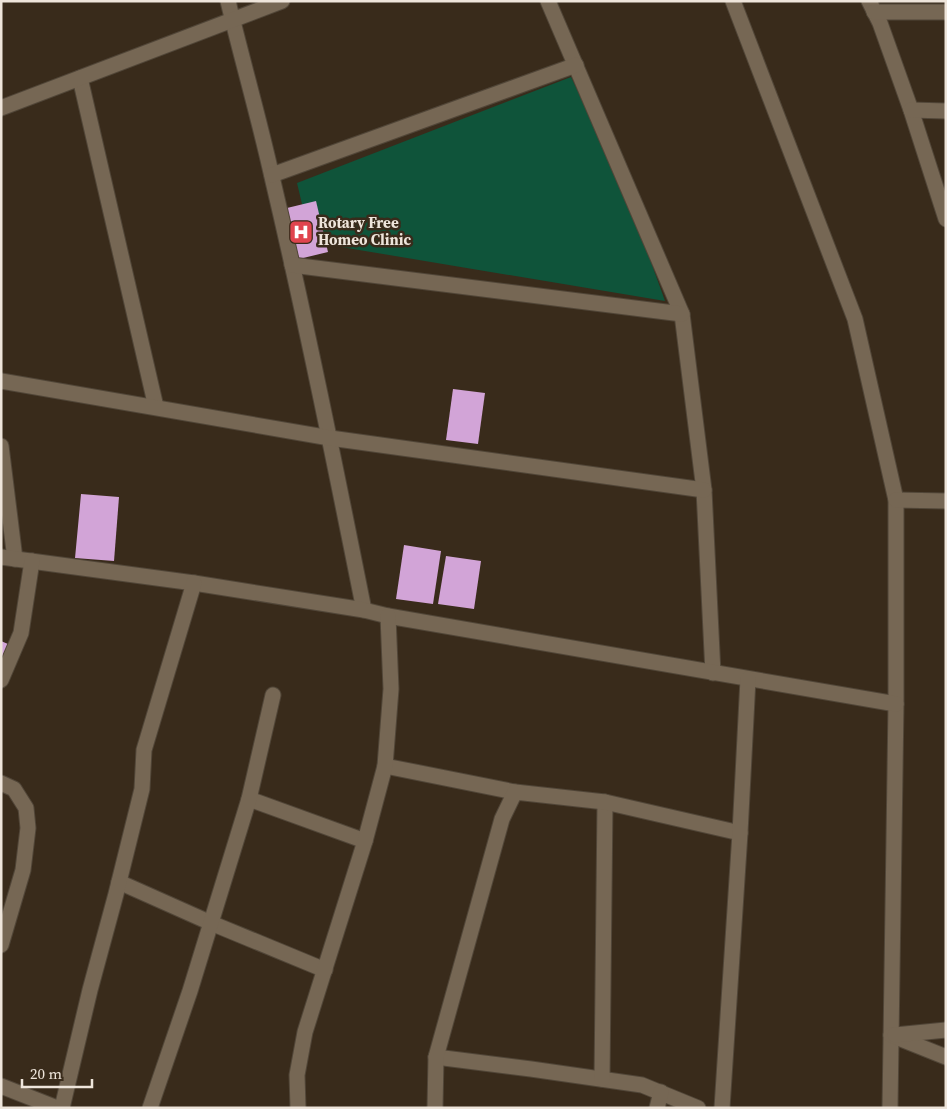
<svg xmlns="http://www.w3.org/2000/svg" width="947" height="1109" viewBox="0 0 947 1109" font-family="'Source Serif 4',serif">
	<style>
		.green { fill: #0f543a }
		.building { fill: #d2a4d7 }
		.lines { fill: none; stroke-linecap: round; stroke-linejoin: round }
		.minor-casing { stroke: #514638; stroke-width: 17 }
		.minor { stroke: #766754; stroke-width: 15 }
		.labels { text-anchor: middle; stroke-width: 5; stroke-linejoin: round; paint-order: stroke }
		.poi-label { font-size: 15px; font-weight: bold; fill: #eee5db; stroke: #392b1b; text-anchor: start }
	</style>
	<rect width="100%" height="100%" fill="#392b1b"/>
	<polygon class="green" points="571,77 623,184 665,301 311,242 297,183"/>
	<g class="building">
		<polygon points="316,201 328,252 299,259 287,208"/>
		<polygon points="453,389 485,393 478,444 446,440"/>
		<polygon points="81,494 119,497 114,561 75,558"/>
		<polygon points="404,545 441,551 433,604 396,599"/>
		<polygon points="446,556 481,561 474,609 438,604"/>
		<polygon points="1,641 8,644 1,661"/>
	</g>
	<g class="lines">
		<g class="minor-casing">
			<g id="minor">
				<path d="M228,1C242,60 259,118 272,177C306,321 335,465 364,610"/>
				<polyline points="548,1 682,314 704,490 713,673"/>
				<polyline points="733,1 855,319 896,500 896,704 890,1108"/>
				<polyline points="869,1 880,23 911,110 946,219"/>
				<polyline points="874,12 946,12"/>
				<polyline points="80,78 156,407"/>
				<polyline points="1,108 282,1"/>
				<polyline points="911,110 946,111"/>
				<polyline points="272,175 576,65"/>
				<polyline points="292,265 682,314"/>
				<polyline points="1,381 330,438 704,490"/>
				<polyline points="1,446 15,559"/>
				<polyline points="896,500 946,501"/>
				<polyline points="1,557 194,583 364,610 388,616 896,704"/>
				<polyline points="1,680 21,633 32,561"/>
				<polyline points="385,766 515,792"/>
				<polyline points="1,783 14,789 26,808 28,828 23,870 1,945"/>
				<polyline points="249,799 365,841"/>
				<polyline points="119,882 211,923 325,970"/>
				<polyline points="891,1035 946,1057"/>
				<polyline points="895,1035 946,1030"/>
				<polyline points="436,1057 531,1069 642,1085 698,1108"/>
				<polyline points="602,1079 605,802"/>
				<polyline points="1,1086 57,1108"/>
				<polyline points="62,1108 90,990 116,894 142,789 144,750 194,583"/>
				<polyline points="150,1108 190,991 249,799 273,695"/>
				<polyline points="298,1108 297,1075 305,1032 365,841 385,766 391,689 388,616"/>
				<polyline points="435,1108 436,1057 502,819 515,792 605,802 740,833"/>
				<polyline points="657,1108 661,1092"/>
				<polyline points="722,1108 740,833 748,679"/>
			</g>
		</g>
		<use href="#minor" class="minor"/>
	</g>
	<defs>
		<g id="hospital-square" transform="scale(1.25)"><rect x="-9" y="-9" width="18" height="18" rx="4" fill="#e0444e" stroke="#392b1b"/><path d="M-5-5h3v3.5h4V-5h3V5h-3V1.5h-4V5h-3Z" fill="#fff"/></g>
	</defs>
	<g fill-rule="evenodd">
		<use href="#hospital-square" x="301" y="232"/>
	</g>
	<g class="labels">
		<g class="poi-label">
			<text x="318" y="228">Rotary Free<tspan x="318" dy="17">Homeo Clinic</tspan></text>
		</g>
	</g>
	<rect width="947" height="1109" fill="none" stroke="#eee5db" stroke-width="5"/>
	<path d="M22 1079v8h70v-8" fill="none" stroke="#eee5db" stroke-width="2.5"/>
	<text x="30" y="1079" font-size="15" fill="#eee5db" stroke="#392b1b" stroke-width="4" paint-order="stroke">20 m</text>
</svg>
